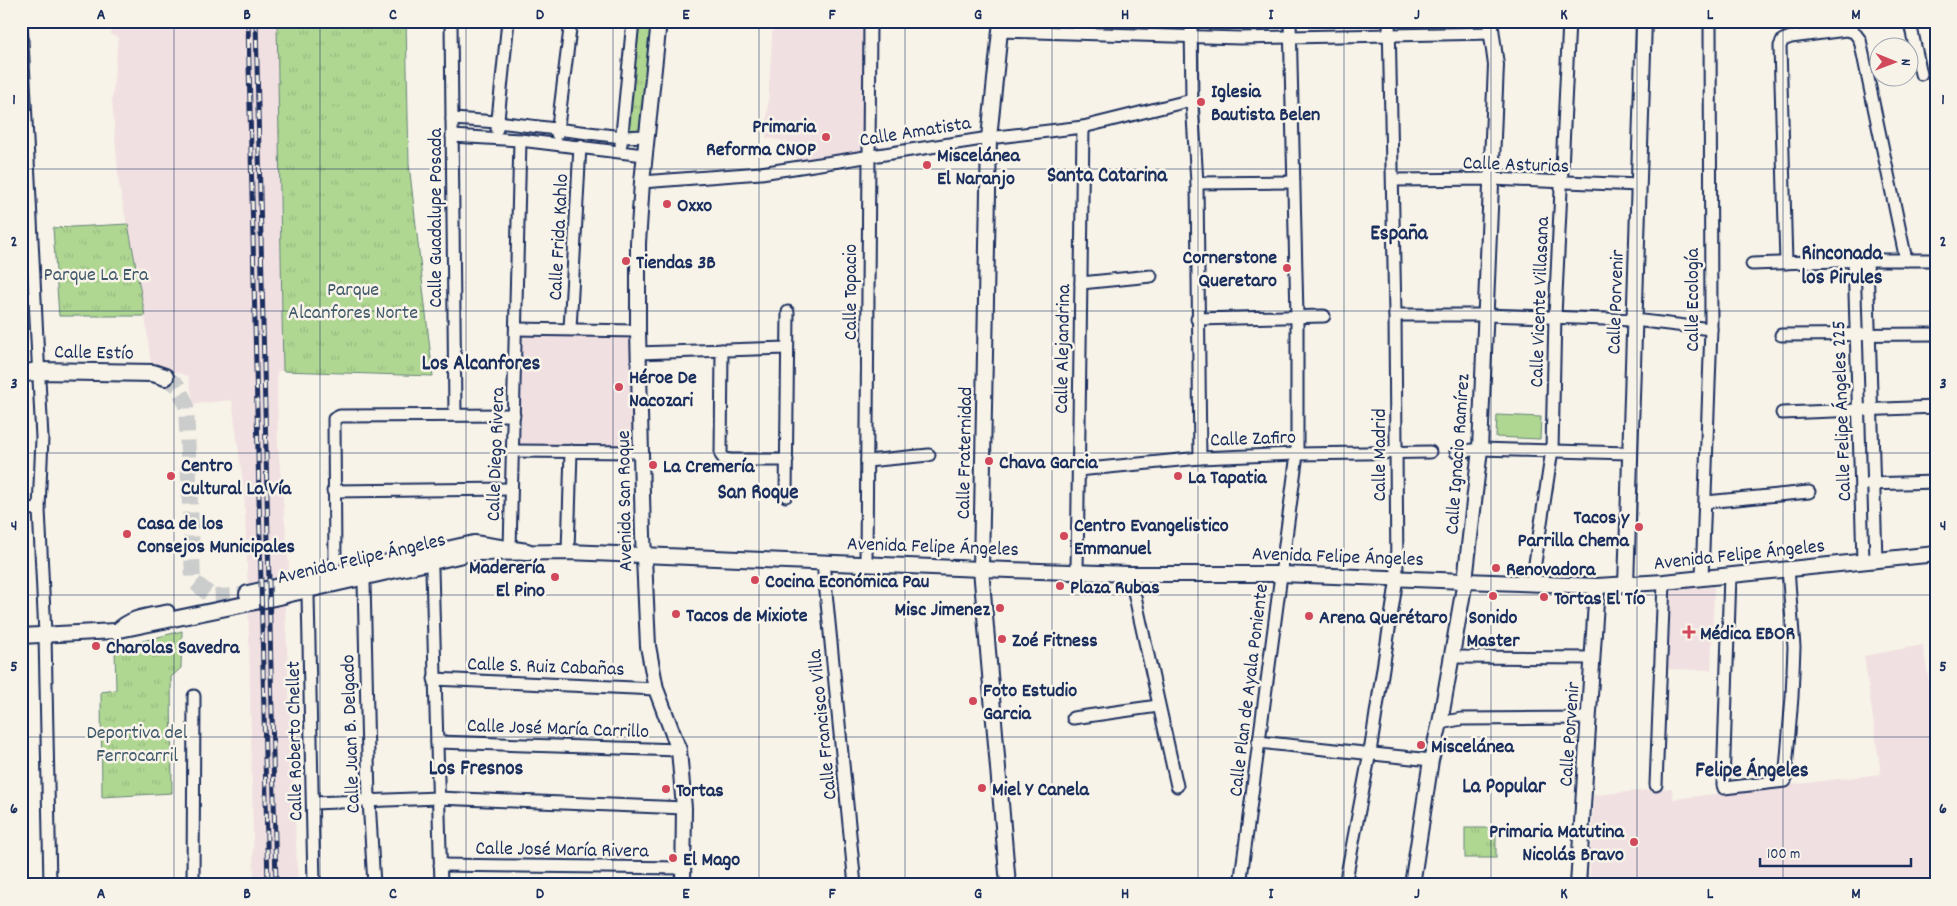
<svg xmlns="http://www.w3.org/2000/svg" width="1957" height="906" viewBox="0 0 1957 906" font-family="Dekko,sans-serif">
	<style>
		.built { fill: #f1e0e1 }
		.green { fill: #b0d792; stroke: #668378 }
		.park { fill: url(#park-tufts); stroke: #668378 }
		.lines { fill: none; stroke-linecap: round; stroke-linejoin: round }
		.secondary-tunnel { stroke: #cbcccc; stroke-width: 16; stroke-dasharray: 16 8; stroke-linecap: butt }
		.minor-casing { stroke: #1b2f5e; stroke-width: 15 }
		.tertiary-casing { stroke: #1b2f5e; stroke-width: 18 }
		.secondary-casing { stroke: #1b2f5e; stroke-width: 20 }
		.minor { stroke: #f7f3e8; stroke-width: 11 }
		.tertiary { stroke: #f7f3e8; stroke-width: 14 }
		.secondary { stroke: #f7f3e8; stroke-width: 16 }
		.rail-casing { stroke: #1b2f5e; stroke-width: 5 }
		.rail { stroke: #f7f3e8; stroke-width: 3; stroke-dasharray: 9; stroke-linecap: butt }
		.grid { fill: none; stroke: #1b2f5e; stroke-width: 1; stroke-opacity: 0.55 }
		.poi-dot { fill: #d1495b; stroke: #f7f3e8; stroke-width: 2 }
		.labels { text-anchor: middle; stroke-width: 5; stroke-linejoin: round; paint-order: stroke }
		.poi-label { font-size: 20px; font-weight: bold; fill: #1b2f5e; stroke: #f7f3e8; text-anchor: start }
		.street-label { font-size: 20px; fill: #1b2f5e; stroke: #f7f3e8 }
		.park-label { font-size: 20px; fill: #40596b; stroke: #f7f3e8 }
		.neighbourhood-label { font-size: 21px; font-weight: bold; fill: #1b2f5e; stroke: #f7f3e8 }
		.neatline { fill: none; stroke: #1b2f5e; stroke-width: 2 }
		.grid-label { font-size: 16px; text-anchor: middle; font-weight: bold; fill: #1b2f5e }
	</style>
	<defs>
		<pattern id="park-tufts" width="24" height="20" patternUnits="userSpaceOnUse" patternTransform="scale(1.25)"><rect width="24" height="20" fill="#b0d792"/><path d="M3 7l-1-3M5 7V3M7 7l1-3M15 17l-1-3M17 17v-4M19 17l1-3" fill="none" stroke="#97b980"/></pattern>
	</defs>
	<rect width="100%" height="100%" fill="#f7f3e8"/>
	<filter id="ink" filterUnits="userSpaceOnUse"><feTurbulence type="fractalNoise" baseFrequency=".02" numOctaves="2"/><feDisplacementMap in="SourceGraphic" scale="10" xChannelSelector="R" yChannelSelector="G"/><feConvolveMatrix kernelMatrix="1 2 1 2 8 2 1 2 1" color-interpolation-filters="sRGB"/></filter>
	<g filter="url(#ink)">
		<g class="built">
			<polygon points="112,21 277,21 283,371 277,371 278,447 290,578 285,583 285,606 298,885 254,885 248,589 244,491 232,400 194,404 188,376 151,365 145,316 119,185 112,100 118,37 111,35"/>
			<polygon points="773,21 865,21 866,149 797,160 794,143 766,138"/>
			<polygon points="523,335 630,337 635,447 520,444"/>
			<polygon points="1714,587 1711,670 1664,669 1667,596 1674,588"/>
			<polygon points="1923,645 1936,727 1936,885 1589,885 1594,795 1672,788 1673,799 1881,774 1864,656"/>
		</g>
		<polygon class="green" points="1497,415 1541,417 1540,439 1496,437"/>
		<g class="park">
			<polygon points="277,21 406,21 409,164 433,376 283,371"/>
			<polygon points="637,21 655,21 643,130 625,129"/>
			<polygon points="128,224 145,316 59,316 53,228"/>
			<polygon points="182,631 181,668 171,677 172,793 102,797 101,692 116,690 115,648"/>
			<rect x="1465" y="828" width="31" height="30"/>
		</g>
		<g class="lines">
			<polyline class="secondary-tunnel" points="165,377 177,385 186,404 193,581 213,597 237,596 248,594"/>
			<g class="minor-casing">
				<g id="minor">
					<polyline points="21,21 42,438 39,509 45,634 50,885"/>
					<polyline points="451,21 455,414"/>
					<polyline points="1191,21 1192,100 1197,183 1200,458"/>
					<polyline points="1000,31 1240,38 1492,33"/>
					<polyline points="1921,74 1910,23 1922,21"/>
					<polyline points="452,119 498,122 622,137 646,136"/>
					<polyline points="497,129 508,21"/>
					<polyline points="557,134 571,21"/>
					<polyline points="452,136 520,140 644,155"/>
					<polyline points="621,144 633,21"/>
					<polyline points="1393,180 1492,179 1639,185"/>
					<polyline points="642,182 761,173 989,138 1083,127 1192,100"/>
					<polyline points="1197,183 1293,182"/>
					<polyline points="1854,260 1863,561"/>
					<polyline points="1867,260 1876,560"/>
					<polyline points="1786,263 1780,46 1783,40 1791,37 1846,30 1854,32 1860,40 1906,260"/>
					<polyline points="1752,264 1867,260 1936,260"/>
					<polyline points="1081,283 1151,276"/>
					<polyline points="1395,315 1485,315 1634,320 1711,329"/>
					<polyline points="1197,319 1324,316"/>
					<polyline points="516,329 638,331"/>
					<polyline points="570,329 580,146"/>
					<polyline points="1781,335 1936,334"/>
					<polyline points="722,350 721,455 724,459 731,460 787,460"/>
					<polyline points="638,353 787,348"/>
					<polyline points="1782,413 1936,407"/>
					<polyline points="512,451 642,452"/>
					<polyline points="1456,452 1480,449 1629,453"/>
					<polyline points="867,461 929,455"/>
					<polyline points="1078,470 1200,458 1297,454 1430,452"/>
					<polyline points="1868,484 1936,482"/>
					<polyline points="333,491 511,489"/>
					<polyline points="786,496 788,312"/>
					<polyline points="1706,502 1809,492"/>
					<polyline points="21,508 39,509"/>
					<polyline points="510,549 520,140"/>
					<polyline points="568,552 571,451"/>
					<polyline points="335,561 334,419 340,416 514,415"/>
					<polyline points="823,562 855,885"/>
					<polyline points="866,564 870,21"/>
					<polyline points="432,570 441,885"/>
					<polyline points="1077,572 1083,127"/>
					<polyline points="1130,574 1177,786"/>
					<polyline points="1730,575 1723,785 1724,788 1785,781 1792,697 1794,647 1788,569"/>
					<polyline points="1702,578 1711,329 1710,21"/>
					<polyline points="364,582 369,800 374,885"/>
					<polyline points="1532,583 1552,450 1555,316 1569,21"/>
					<polyline points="308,595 314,885"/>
					<path d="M115,631C131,615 146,615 168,611"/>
					<polyline points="1453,657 1593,658"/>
					<polyline points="434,679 656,689"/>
					<polyline points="1073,718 1158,706"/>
					<polyline points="1440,723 1461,719 1588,718"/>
					<polyline points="437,742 679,750"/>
					<polyline points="1258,742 1431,760"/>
					<polyline points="1656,785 1664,582"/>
					<polyline points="313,803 438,798 684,808"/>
					<polyline points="440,865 683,868"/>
					<polyline points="193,885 194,696"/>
					<polyline points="1240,885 1297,454 1297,316 1290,21"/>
					<polyline points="1345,885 1370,752 1397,578 1395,315 1389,21"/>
				</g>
			</g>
			<g class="tertiary-casing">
				<g id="tertiary">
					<polyline points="659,21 642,182 638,243 638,331 643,535 648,646 656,689 679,750 684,808 683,885"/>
					<polyline points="1001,21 989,138 981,569 1008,885"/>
					<polyline points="1626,585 1644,21"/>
					<polyline points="286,595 472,553 568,552 981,569 1130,574 1281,574 1597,586 1664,582 1936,554"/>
					<polyline points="21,636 115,631 284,596"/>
					<polyline points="1412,885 1431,760 1440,723 1465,581 1480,449 1496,65 1490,21"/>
					<polyline points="1578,885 1597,586"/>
				</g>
			</g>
			<g class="secondary-casing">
				<g id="secondary">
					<polyline points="21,374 38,371 153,373 165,377"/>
					<polyline points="248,594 474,544 527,552"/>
				</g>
			</g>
			<use href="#minor" class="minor"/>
			<use href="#tertiary" class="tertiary"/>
			<use href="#secondary" class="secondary"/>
			<g class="rail-casing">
				<g id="rail">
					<polyline points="248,21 268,885"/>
					<polyline points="256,21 276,885"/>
				</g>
			</g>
			<use href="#rail" class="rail"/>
		</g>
	</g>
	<path class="grid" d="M174,21V885M320,21V885M466,21V885M613,21V885M759,21V885M905,21V885M1052,21V885M1198,21V885M1344,21V885M1491,21V885M1637,21V885M1783,21V885M21,169H1936M21,311H1936M21,453H1936M21,595H1936M21,737H1936"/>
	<g class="poi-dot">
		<circle cx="1201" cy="102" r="5"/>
		<circle cx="826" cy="137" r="5"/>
		<circle cx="927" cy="165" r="5"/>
		<circle cx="667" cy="204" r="5"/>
		<circle cx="626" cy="261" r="5"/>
		<circle cx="1287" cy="268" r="5"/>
		<circle cx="619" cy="387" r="5"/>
		<circle cx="989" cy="461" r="5"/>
		<circle cx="653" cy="465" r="5"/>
		<circle cx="171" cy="476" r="5"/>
		<circle cx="1178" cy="476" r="5"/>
		<circle cx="1639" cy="527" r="5"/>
		<circle cx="127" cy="534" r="5"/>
		<circle cx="1064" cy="536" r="5"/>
		<circle cx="1496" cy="568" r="5"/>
		<circle cx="555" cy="577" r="5"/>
		<circle cx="755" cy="580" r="5"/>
		<circle cx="1060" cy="586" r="5"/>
		<circle cx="1493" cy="596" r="5"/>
		<circle cx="1544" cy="597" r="5"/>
		<circle cx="1000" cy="608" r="5"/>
		<circle cx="676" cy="614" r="5"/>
		<circle cx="1309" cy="616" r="5"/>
		<path d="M1686.5 624.5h5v5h5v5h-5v5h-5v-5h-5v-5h5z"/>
		<circle cx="1002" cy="639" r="5"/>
		<circle cx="96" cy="646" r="5"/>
		<circle cx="973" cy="701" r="5"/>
		<circle cx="1421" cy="745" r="5"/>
		<circle cx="982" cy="788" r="5"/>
		<circle cx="666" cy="789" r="5"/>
		<circle cx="1634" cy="842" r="5"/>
		<circle cx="673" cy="858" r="5"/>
	</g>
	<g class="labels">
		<g class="poi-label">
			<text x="1211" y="97">Iglesia<tspan x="1211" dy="23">Bautista Belen</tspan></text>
			<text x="816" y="132" text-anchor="end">Primaria<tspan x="816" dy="23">Reforma CNOP</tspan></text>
			<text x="937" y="161">Miscelánea<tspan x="937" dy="23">El Naranjo</tspan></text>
			<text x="677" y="211">Oxxo</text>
			<text x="1277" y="263" text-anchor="end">Cornerstone<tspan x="1277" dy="23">Queretaro</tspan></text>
			<text x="636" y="268">Tiendas 3B</text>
			<text x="629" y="383">Héroe De<tspan x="629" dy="23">Nacozari</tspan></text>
			<text x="999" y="468">Chava Garcia</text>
			<text x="181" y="471">Centro<tspan x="181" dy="23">Cultural La Vía</tspan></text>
			<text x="663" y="472">La Cremería</text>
			<text x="1188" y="483">La Tapatia</text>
			<text x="1629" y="523" text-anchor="end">Tacos y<tspan x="1629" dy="23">Parrilla Chema</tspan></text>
			<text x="137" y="529">Casa de los<tspan x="137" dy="23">Consejos Municipales</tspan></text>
			<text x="1074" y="531">Centro Evangelistico<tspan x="1074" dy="23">Emmanuel</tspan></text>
			<text x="545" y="573" text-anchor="end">Maderería<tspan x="545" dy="23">El Pino</tspan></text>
			<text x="1506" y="575">Renovadora</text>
			<text x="765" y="587">Cocina Económica Pau</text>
			<text x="1070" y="593">Plaza Rubas</text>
			<text x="1554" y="604">Tortas El Tío</text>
			<text x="990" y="615" text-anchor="end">Misc Jimenez</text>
			<text x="686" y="621">Tacos de Mixiote</text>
			<text x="1319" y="623">Arena Querétaro</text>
			<text x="1493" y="623" text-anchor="middle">Sonido<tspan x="1493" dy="23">Master</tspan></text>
			<text x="1700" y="639">Médica EBOR</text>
			<text x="1012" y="646">Zoé Fitness</text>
			<text x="106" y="653">Charolas Savedra</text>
			<text x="983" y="696">Foto Estudio<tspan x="983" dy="23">Garcia</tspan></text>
			<text x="1431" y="752">Miscelánea</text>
			<text x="992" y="795">Miel Y Canela</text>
			<text x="676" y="796">Tortas</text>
			<text x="1624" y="837" text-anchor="end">Primaria Matutina<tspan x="1624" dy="23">Nicolás Bravo</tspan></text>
			<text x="683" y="865">El Mago</text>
		</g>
		<g class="street-label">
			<text transform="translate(915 130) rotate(-9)" y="7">Calle Amatista</text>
			<text transform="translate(1516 163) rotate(2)" y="7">Calle Asturias</text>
			<text transform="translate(434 218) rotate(-90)" y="7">Calle Guadalupe Posada</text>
			<text transform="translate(557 237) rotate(-87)" y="7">Calle Frida Kahlo</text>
			<text transform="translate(849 292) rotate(-90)" y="7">Calle Topacio</text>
			<text transform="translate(1691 300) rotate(-90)" y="7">Calle Ecología</text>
			<text transform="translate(1538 302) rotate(-88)" y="7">Calle Vicente Villasana</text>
			<text transform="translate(1614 302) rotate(-88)" y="7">Calle Porvenir</text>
			<text transform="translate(1061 349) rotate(-89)" y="7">Calle Alejandrina</text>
			<text transform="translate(94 351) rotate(1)" y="7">Calle Estío</text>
			<text transform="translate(1840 411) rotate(-92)" y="7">Calle Felipe Ángeles 225</text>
			<text transform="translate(1253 437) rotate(-2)" y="7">Calle Zafiro</text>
			<text transform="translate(963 453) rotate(-89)" y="7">Calle Fraternidad</text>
			<text transform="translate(494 454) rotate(-88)" y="7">Calle Diego Rivera</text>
			<text transform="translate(1456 454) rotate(-86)" y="7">Calle Ignacio Ramírez</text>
			<text transform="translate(1378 455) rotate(-90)" y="7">Calle Madrid</text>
			<text transform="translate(623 501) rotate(-91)" y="7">Avenida San Roque</text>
			<text transform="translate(933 545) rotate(2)" y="7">Avenida Felipe Ángeles</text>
			<text transform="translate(1739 553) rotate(-6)" y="7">Avenida Felipe Ángeles</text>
			<text transform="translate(1338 555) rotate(2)" y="7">Avenida Felipe Ángeles</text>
			<text transform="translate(361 557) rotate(-13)" y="7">Avenida Felipe Ángeles</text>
			<text transform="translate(546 665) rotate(2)" y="7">Calle S. Ruiz Cabañas</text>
			<text transform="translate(1247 690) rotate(-83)" y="7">Calle Plan de Ayala Poniente</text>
			<text transform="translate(821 725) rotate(-96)" y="7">Calle Francisco Villa</text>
			<text transform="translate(558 727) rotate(2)" y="7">Calle José María Carrillo</text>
			<text transform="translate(349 734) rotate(-92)" y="7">Calle Juan B. Delgado</text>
			<text transform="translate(1568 734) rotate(-86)" y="7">Calle Porvenir</text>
			<text transform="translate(293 741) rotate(-91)" y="7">Calle Roberto Chellet</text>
			<text transform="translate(562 848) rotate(1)" y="7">Calle José María Rivera</text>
		</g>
		<g class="park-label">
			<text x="96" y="280">Parque La Era</text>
			<text x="353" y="295">Parque<tspan x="353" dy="23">Alcanfores Norte</tspan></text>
			<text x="137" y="738">Deportiva del<tspan x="137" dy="23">Ferrocarril</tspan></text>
		</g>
		<g class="neighbourhood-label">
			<text x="1107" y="181">Santa Catarina</text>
			<text x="1399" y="239">España</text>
			<text x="1842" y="259">Rinconada<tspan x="1842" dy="24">los Pirules</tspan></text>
			<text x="481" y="369">Los Alcanfores</text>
			<text x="758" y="498">San Roque</text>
			<text x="476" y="774">Los Fresnos</text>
			<text x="1752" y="776">Felipe Ángeles</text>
			<text x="1504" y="792">La Popular</text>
		</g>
	</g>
	<rect width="1957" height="906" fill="none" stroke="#f7f3e8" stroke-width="55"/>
	<g transform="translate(1894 62) rotate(91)"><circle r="24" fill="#f7f3e8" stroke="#9fa5b1"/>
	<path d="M0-4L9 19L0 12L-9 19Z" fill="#d1495b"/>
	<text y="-8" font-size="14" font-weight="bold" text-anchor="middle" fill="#1b2f5e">N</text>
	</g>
	<path d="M1760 858v8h151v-8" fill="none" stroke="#1b2f5e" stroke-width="2.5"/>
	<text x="1767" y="858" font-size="15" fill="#1b2f5e" stroke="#f7f3e8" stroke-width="4" paint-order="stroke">100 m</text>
	<rect x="28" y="28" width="1902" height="850" class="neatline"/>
	<g class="grid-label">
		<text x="101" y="19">A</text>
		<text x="247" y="19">B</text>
		<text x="393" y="19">C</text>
		<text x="540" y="19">D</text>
		<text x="686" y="19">E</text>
		<text x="832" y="19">F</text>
		<text x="978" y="19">G</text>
		<text x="1125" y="19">H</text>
		<text x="1271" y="19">I</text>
		<text x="1417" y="19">J</text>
		<text x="1564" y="19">K</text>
		<text x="1710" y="19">L</text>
		<text x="1856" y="19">M</text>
		<text x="14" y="104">1</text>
		<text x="1943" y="104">1</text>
		<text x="14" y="246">2</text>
		<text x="1943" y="246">2</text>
		<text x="14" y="388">3</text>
		<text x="1943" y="388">3</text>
		<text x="14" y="530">4</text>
		<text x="1943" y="530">4</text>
		<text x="14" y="671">5</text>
		<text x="1943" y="671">5</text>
		<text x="14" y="813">6</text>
		<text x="1943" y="813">6</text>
		<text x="101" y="898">A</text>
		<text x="247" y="898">B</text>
		<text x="393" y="898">C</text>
		<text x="540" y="898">D</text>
		<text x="686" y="898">E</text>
		<text x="832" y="898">F</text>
		<text x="978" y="898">G</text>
		<text x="1125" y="898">H</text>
		<text x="1271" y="898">I</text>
		<text x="1417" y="898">J</text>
		<text x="1564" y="898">K</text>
		<text x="1710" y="898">L</text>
		<text x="1856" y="898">M</text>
	</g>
</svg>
